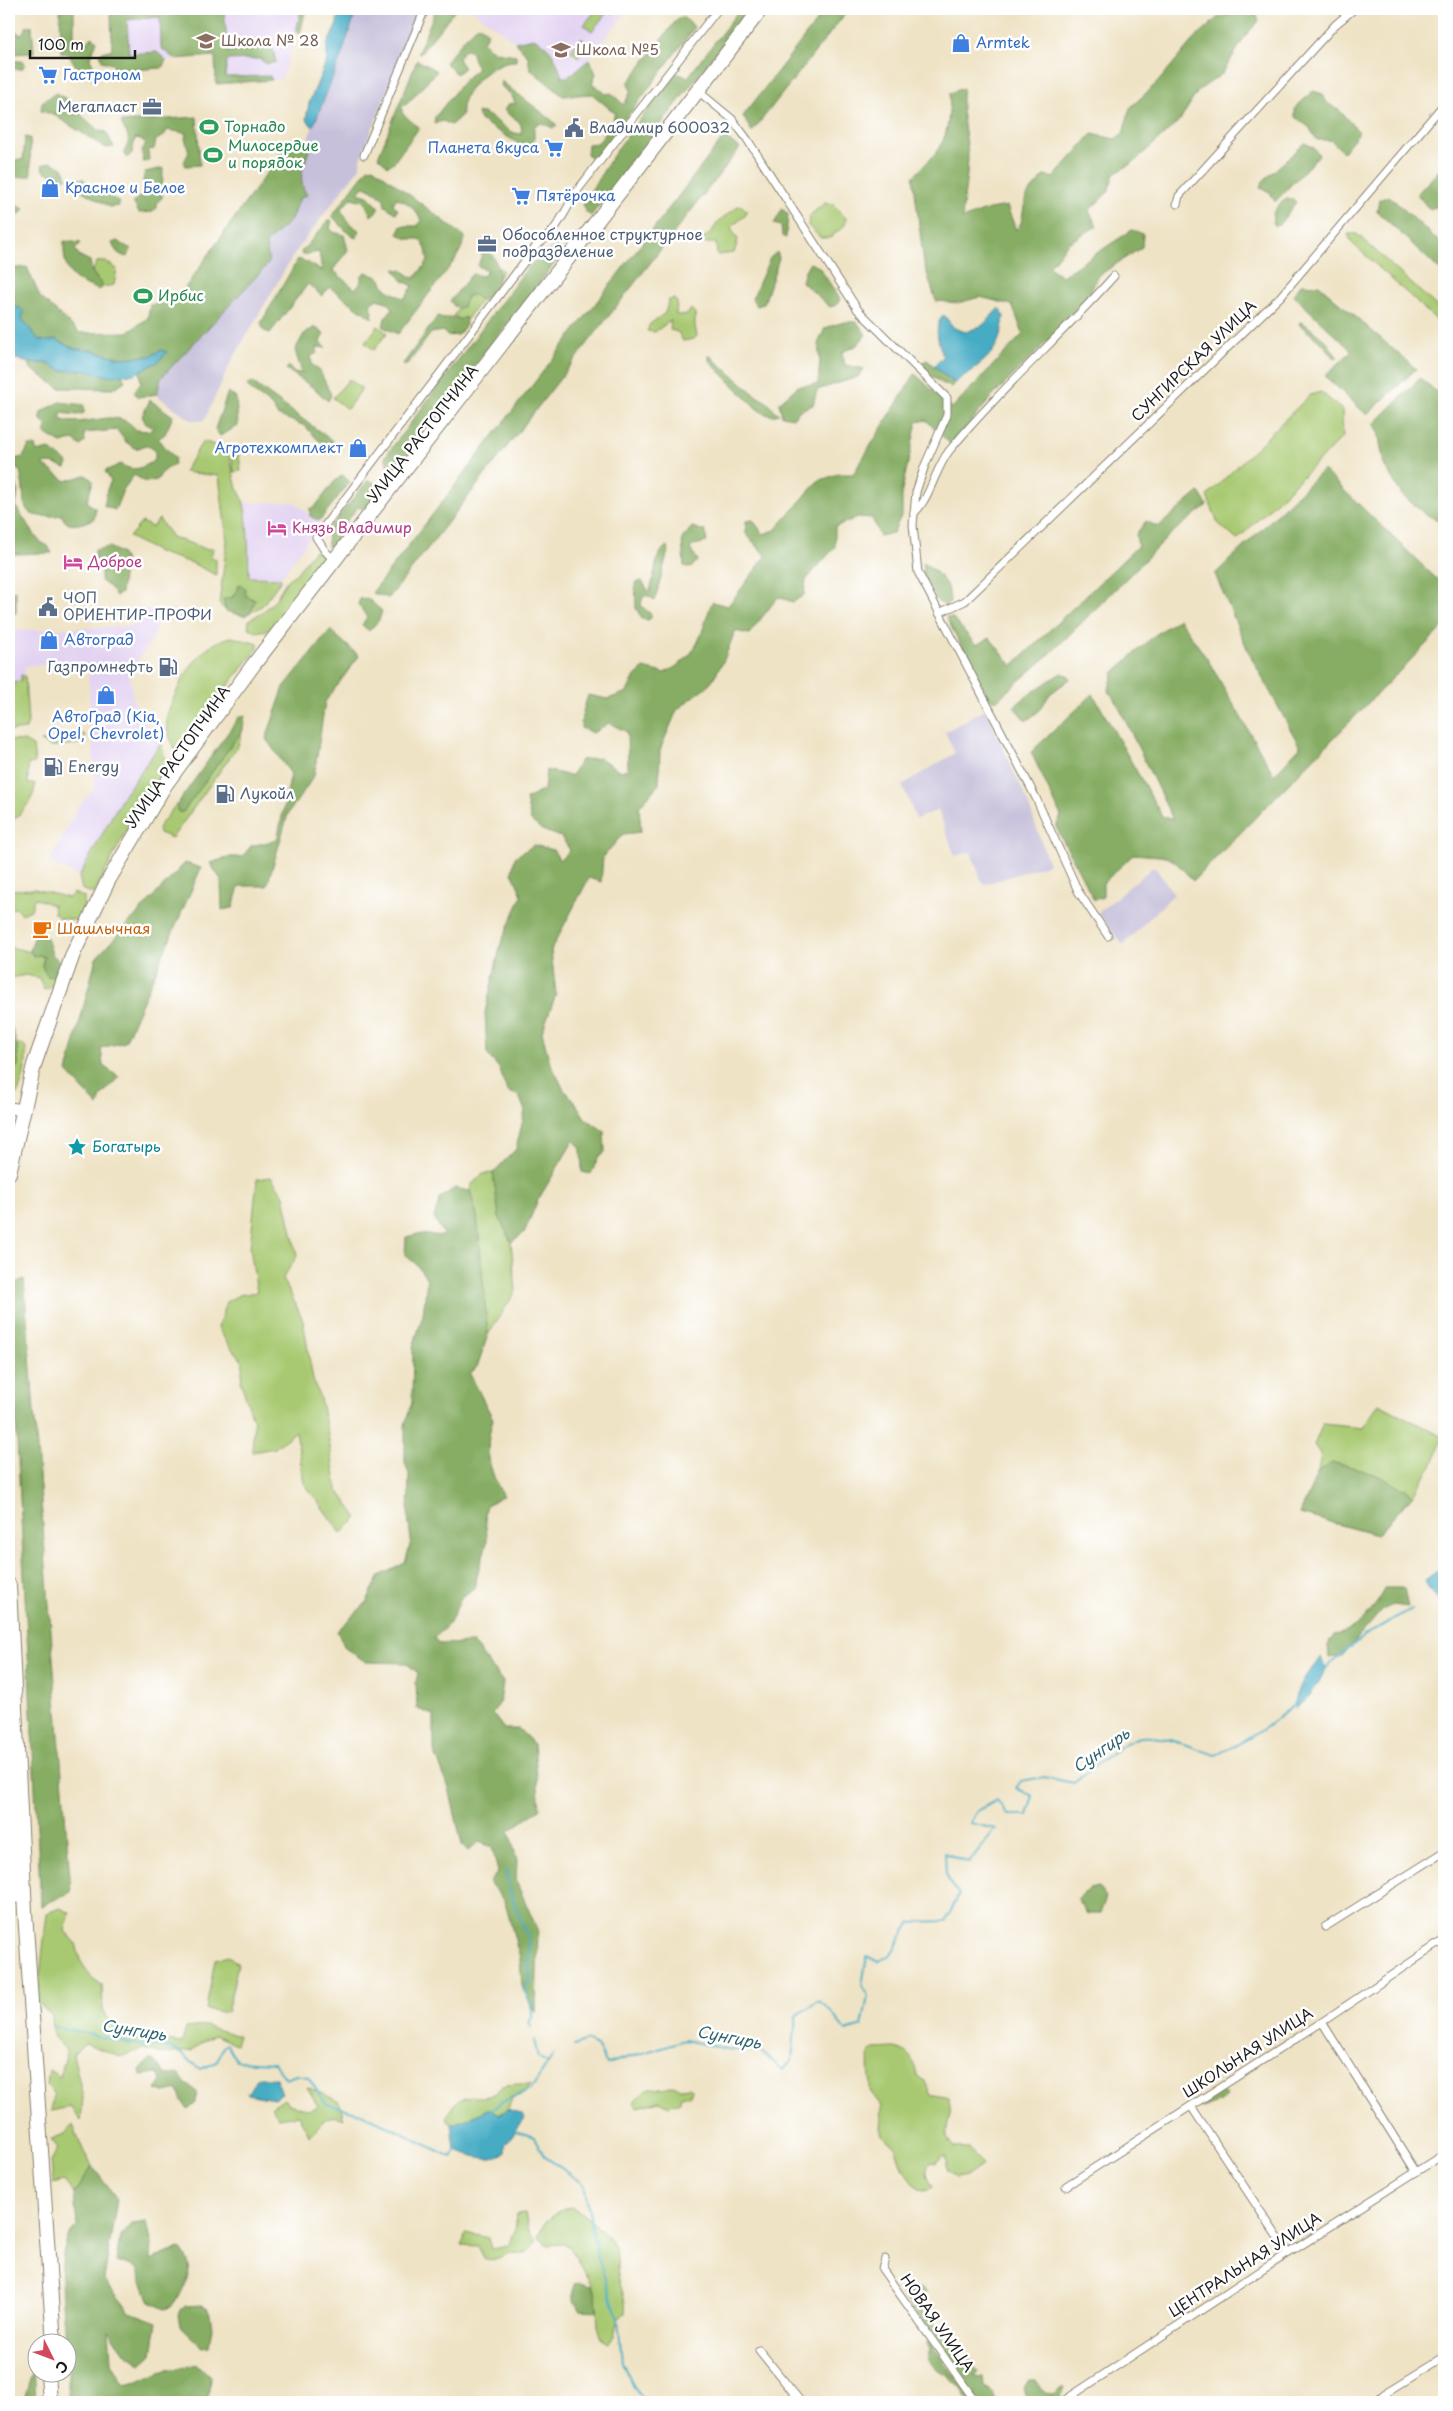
<svg xmlns="http://www.w3.org/2000/svg" width="1453" height="2411" viewBox="0 0 1453 2411" font-family="'Playpen Sans',sans-serif">
	<style>
		.built { fill: #e3d3f2 }
		.industrial { fill: #c6c0da }
		.green { fill: #a8c971; stroke: #627246 }
		.forest { fill: #86ad63; stroke: #516440 }
		.water { fill: #45acc4; stroke: #306470 }
		.lines { fill: none; stroke-linecap: round; stroke-linejoin: round }
		.stream { stroke: #45acc4; stroke-width: 2 }
		.street-casing { stroke: #868070; stroke-width: 9 }
		.primary-casing { stroke: #868070; stroke-width: 13 }
		.highway-casing { stroke: #868070; stroke-width: 16 }
		.street { stroke: #fff; stroke-width: 7 }
		.primary { stroke: #fff; stroke-width: 11 }
		.highway { stroke: #fff; stroke-width: 14 }
		.labels { text-anchor: middle; stroke-width: 5; stroke-linejoin: round; paint-order: stroke }
		.education-label { font-size: 15px; fill: #785e54; stroke: #fff; text-anchor: start }
		.shop-label { font-size: 15px; fill: #366cbe; stroke: #fff; text-anchor: start }
		.service-label { font-size: 15px; fill: #4e5e75; stroke: #fff; text-anchor: start }
		.leisure-label { font-size: 15px; fill: #27864d; stroke: #fff; text-anchor: start }
		.street-label { font-size: 15px; fill: #1c1c1c; stroke: #fff }
		.hotel-label { font-size: 15px; fill: #b23c85; stroke: #fff; text-anchor: start }
		.food-label { font-size: 15px; fill: #c56008; stroke: #fff; text-anchor: start }
		.culture-label { font-size: 15px; fill: #0d838f; stroke: #fff; text-anchor: start }
		.water-label { font-size: 16px; font-style: italic; fill: #306470; stroke: #fff }
	</style>
	<rect width="100%" height="100%" fill="#fff"/>
	<filter id="ink" filterUnits="userSpaceOnUse"><feTurbulence type="fractalNoise" baseFrequency=".02" numOctaves="2"/><feDisplacementMap in="SourceGraphic" scale="10" xChannelSelector="R" yChannelSelector="G"/><feConvolveMatrix kernelMatrix="1 2 1 2 8 2 1 2 1" color-interpolation-filters="sRGB"/></filter>
	<filter id="wash" filterUnits="userSpaceOnUse"><feTurbulence type="fractalNoise" baseFrequency=".0096" numOctaves="4" result="noise"/><feDisplacementMap in="SourceGraphic" scale="20" xChannelSelector="R" yChannelSelector="G"/><feGaussianBlur stdDeviation="1.12" result="paint"/><feColorMatrix in="noise" values="0 0 0 0 0 0 0 0 0 0 0 0 0 0 0 0 0 1.4 0 .05"/><feComposite in="paint" operator="in"/></filter>
	<g filter="url(#wash)">
		<rect width="100%" height="100%" fill="#efe3c5"/>
		<g class="built">
			<polygon points="120,9 301,9 292,49 281,79 216,84 215,56 119,64"/>
			<polygon points="471,9 628,9 570,83"/>
			<polygon points="294,502 321,523 280,578 249,577 243,503"/>
			<polygon points="135,608 159,610 154,636 129,674 134,703 161,743 122,798 79,877 50,862 77,808 95,788 88,669 60,671 60,664 25,666 25,676 21,675 21,681 9,682 9,631 135,626"/>
		</g>
		<g class="industrial">
			<polygon points="357,9 420,9 360,159 360,167 294,254 230,364 204,421 191,420 159,397 157,394 161,378 269,263 266,243 340,59"/>
			<polygon points="985,709 1027,800 1049,864 983,885 971,852 955,856 938,810 916,819 902,785 955,753 945,732"/>
			<polygon points="1154,866 1174,894 1123,945 1098,913"/>
		</g>
		<g class="green">
			<polygon points="597,9 617,9 613,14 608,11 592,31 584,25"/>
			<polygon points="581,38 589,44 578,57 571,51"/>
			<polygon points="825,203 833,204 846,218 845,225 830,238 821,238 808,226 809,216"/>
			<path d="M738,206H742L747,211L746,215L731,227L738,240L734,253L717,255L716,243H701V239C713,233 711,232 718,222C723,216 732,213 738,206Z"/>
			<polygon points="1348,234 1357,234 1444,313 1444,327 1351,242"/>
			<polygon points="105,261 117,269 114,285 103,287 92,272 97,262"/>
			<polygon points="493,263 503,271 464,323 454,315"/>
			<polygon points="674,299 677,302 676,315 687,315 691,309 695,313 695,326 697,336 694,339 683,341 678,332 670,330 671,320 655,332 647,331 650,324 665,313 669,300"/>
			<polygon points="378,326 387,333 374,350 365,343"/>
			<polygon points="349,379 362,389 347,409 333,398"/>
			<polygon points="1321,392 1342,410 1343,437 1237,540 1218,523 1207,496 1310,395"/>
			<path d="M203,441L228,450L237,489C250,501 248,558 249,577L280,578L281,580L262,606L251,612L255,600L246,596L239,586L233,597L223,600L226,611L219,604L227,541L219,476L184,472Z"/>
			<polygon points="239,455 241,471 234,472 232,456"/>
			<polygon points="159,519 172,537 206,549 213,548 211,557 216,559 216,575 192,563 160,553 129,537 142,522 152,527"/>
			<path d="M314,551H319L326,560L273,629L256,632L248,627L249,620C259,614 268,609 275,600C281,592 285,578 295,575Z"/>
			<path d="M232,637L258,644V648L177,750H175C171,740 165,728 167,717C167,712 171,707 172,702C183,675 201,643 232,637Z"/>
			<polygon points="21,675 25,676 28,723 26,729 9,731 9,682 21,681"/>
			<polygon points="243,729 238,746 172,838 159,833 158,828 174,807 176,806 179,812 183,812"/>
			<polygon points="81,733 85,735 83,743 50,747 41,741 81,738"/>
			<path d="M9,740L24,741L33,746L35,763L28,764V784H35C35,801 20,813 9,825Z"/>
			<polygon points="161,743 167,765 133,817 94,894 82,889 79,877 122,798"/>
			<polygon points="35,889 69,898 73,893 84,897 84,915 77,920 59,918 54,913 53,905 34,898 31,910 22,914 17,908 9,909 9,890"/>
			<polygon points="9,947 31,952 33,956 39,955 44,957 42,966 47,976 54,977 55,981 51,987 44,990 39,978 26,975 10,978"/>
			<path d="M17,1044L25,1046C29,1059 22,1097 9,1102V1072L18,1065Z"/>
			<polygon points="493,1173 499,1216 511,1242 516,1291 488,1335 477,1318 470,1191 471,1185 483,1174"/>
			<polygon points="271,1177 284,1196 297,1256 283,1278 303,1320 313,1380 320,1398 328,1435 337,1489 358,1518 341,1533 304,1483 296,1431 275,1448 252,1452 254,1422 241,1383 243,1362 228,1344 218,1328 226,1302 239,1295 257,1292 250,1248 257,1179"/>
			<polygon points="1379,1404 1443,1437 1432,1466 1412,1496 1377,1535 1300,1514 1318,1472 1321,1455 1314,1445 1323,1424 1363,1428"/>
			<polygon points="60,1908 70,1913 65,1931 76,1943 80,1960 91,1977 102,1985 103,2010 119,2035 156,2035 166,2041 182,2043 186,2028 206,2026 239,2036 236,2044 214,2035 191,2051 163,2054 143,2049 120,2057 85,2043 73,2054 83,2097 81,2121 70,2107 51,2111 54,2095 47,2085 49,2070 60,2077 67,2051 53,2036 52,2016 37,2002 47,1913"/>
			<polygon points="229,1956 238,1964 227,2013 206,2009 215,1959"/>
			<path d="M895,2048C911,2053 914,2060 917,2076L925,2080L930,2094L949,2098C949,2103 951,2110 950,2115C947,2127 943,2138 954,2148H969L982,2165L966,2176L956,2178L948,2171L946,2157L943,2155L936,2163H930C924,2171 928,2177 933,2186L930,2189L924,2190L916,2186L902,2168L896,2148L882,2135L880,2128L882,2107L870,2091L869,2054L874,2049Z"/>
			<path d="M518,2084H531L524,2094L512,2098L508,2109L499,2115L488,2109L470,2118L452,2124L446,2120C457,2086 475,2103 494,2094C497,2093 499,2088 502,2086C506,2084 514,2085 518,2084Z"/>
			<polygon points="673,2086 680,2088 689,2087 692,2089 690,2096 684,2095 680,2097 680,2102 669,2106 660,2101 639,2107 634,2103 636,2099 649,2088 663,2089"/>
			<path d="M307,2087L339,2101L344,2119C326,2111 321,2124 310,2137L298,2115L279,2118L271,2107L284,2098L288,2103L309,2110L318,2106Z"/>
			<polygon points="73,2125 84,2152 92,2166 74,2194 64,2181 53,2184 51,2161 58,2148 51,2139 62,2136"/>
			<path d="M571,2207C583,2211 612,2238 616,2251C618,2258 616,2267 618,2274C620,2288 627,2299 625,2313L618,2318L614,2337L609,2343L602,2339L598,2326L596,2293L570,2247L564,2244L548,2245L539,2238C543,2219 553,2213 571,2207Z"/>
			<polygon points="525,2213 528,2228 537,2241 526,2254 511,2253 490,2261 484,2258 478,2246 462,2245 466,2233 488,2238 491,2249 509,2246 515,2230 517,2214"/>
		</g>
		<g class="forest">
			<path d="M60,9H74V37L81,45L93,37L97,41L90,59L95,68L93,78C80,76 75,65 69,54L61,53Z"/>
			<polygon points="103,9 224,9 228,52 258,47 273,49 276,62 267,64 259,59 227,60 225,77 270,76 272,80 216,84 215,56 175,59 161,48 160,17 127,20 129,54 157,52 166,60 162,68 130,70 125,77 117,79 113,64 102,61 100,53 112,49 111,12"/>
			<polygon points="301,9 306,9 300,34 296,32"/>
			<polygon points="436,9 455,10 420,54 418,53"/>
			<polygon points="740,9 749,9 591,216 585,211 583,203 618,148 676,73 688,77"/>
			<polygon points="826,9 849,9 752,132 743,116"/>
			<path d="M1247,9H1254L1259,21L1246,35L1222,74L1198,91L1180,120L1134,162L1114,174L1108,192L1089,211L1097,226L1068,243L1049,267L1062,276L1132,230L1143,234L1142,247L1098,276L1091,291L1062,326L992,397L951,445L926,420L917,422L902,490V514L893,533L880,536L872,518L858,517L835,527V547L806,580L804,595L793,602L778,597L749,634L735,631L724,660L710,684L677,710L660,750L659,784L639,807L641,832L623,834L603,857L601,882L589,878L551,950L556,994L542,1032L549,1060L564,1090L573,1099L585,1118L604,1131L605,1152L598,1158L591,1174L582,1172L581,1149L574,1140L538,1200L524,1233L511,1242L499,1216L493,1173L516,1149L525,1111L519,1096L507,1091L499,1068L487,1054L485,1012L501,943L522,895L512,872L515,857L534,845L553,850L560,860L570,850L561,837L542,830L531,821L526,799L544,790L546,770L571,776L581,760L600,758L620,771L628,769L627,732L609,723L593,733L581,728L582,715L588,695L608,699L627,692L635,676L644,668L664,673C699,657 700,636 712,602L728,606L766,556L746,534V521L753,520L763,534L775,530L818,481L838,474H853L915,374L952,408L1023,334L1012,305L980,297L958,303L936,301L924,264L913,177C946,144 948,140 950,93L963,88C959,113 967,132 968,157C968,177 963,198 962,219L989,209L1007,206L1016,230L1021,223L1026,196L1045,175L1053,178L1092,134L1115,139L1123,134L1130,108L1158,82L1192,41L1217,18Z"/>
			<path d="M682,17L692,24L694,28L594,161L587,154L588,144L598,143L611,126L615,113L592,94L563,96L530,69L528,56L515,42L534,38C553,49 555,56 562,77H568L590,59L596,74L592,83L606,94L611,93L624,105L631,91L628,83L678,18Z"/>
			<path d="M478,25L488,32L483,42L495,52L516,55V61C494,59 458,91 462,115L451,125L443,121L434,124L435,117C448,102 462,79 477,69L471,51L464,50L458,59L464,68L456,74L445,63L464,39Z"/>
			<polygon points="27,26 32,26 34,53 9,54 9,30 13,29 21,35"/>
			<polygon points="417,60 437,71 407,104 402,106 402,113 419,128 394,162 388,166 378,157"/>
			<polygon points="9,61 21,61 25,64 22,69 9,69"/>
			<path d="M501,81L553,121L557,126L553,128L542,123L534,126V141L524,147L480,120L477,112C494,113 505,134 521,134C524,118 512,120 504,110L510,103L516,104L511,95L501,86Z"/>
			<polygon points="1313,91 1323,94 1327,103 1339,110 1359,132 1343,152 1331,140 1317,140 1309,127 1295,117 1295,108"/>
			<polygon points="56,93 83,109 81,115 99,131 106,132 114,147 106,148 52,114 41,111 42,102"/>
			<path d="M197,117L200,165L185,166L184,162L189,152L185,138L186,133L167,130L164,136L156,140L154,149L148,150L149,161L143,162L142,150L146,144L141,139L135,138L132,153L127,158L124,152C133,136 126,135 121,122Z"/>
			<polygon points="25,137 30,138 31,176 9,178 9,160 23,160"/>
			<polygon points="724,137 740,148 389,598 372,593"/>
			<path d="M297,140L310,148C304,165 296,179 307,195L300,198L290,221L266,243L269,263L161,378L157,394L138,397L134,392L141,382L140,370L158,362L167,352L161,350L150,356L120,358L90,350L75,349L55,339L50,341L39,340L22,319L20,308L9,306V269L27,267L40,297L80,333L128,332L148,318L150,305L175,302L280,154L292,141Z"/>
			<polygon points="1305,143 1314,148 1319,155 1275,202 1270,192 1260,188 1263,181"/>
			<polygon points="51,162 64,169 67,177 64,179 43,171 42,165"/>
			<polygon points="1444,165 1444,208 1442,205 1429,209 1417,194"/>
			<path d="M373,167L465,237L461,249L455,260L398,334L383,327L385,318L393,308L387,302L377,299L370,304L373,312L372,318L329,287L322,296L308,284L270,333L264,331L261,323L298,259L307,262L322,271L319,252L302,255L301,252L330,219L332,221L330,228L333,232L344,235L348,250L333,270L355,289L361,282V276L366,272L380,278L386,289L404,299L413,286L403,281L394,269L402,270L414,279L428,261L426,249L420,239H408L398,234L401,226H418L421,220C415,209 408,202 396,198L393,204L398,210L396,213L385,206L384,199L368,187H363L358,193L368,196L378,206V210L371,216L364,201L351,198L341,210L350,224L360,231L356,238L350,235L332,216L368,168Z"/>
			<polygon points="163,168 162,198 157,202 157,208 153,212 139,213 133,202 142,195 145,189 143,180 145,172"/>
			<polygon points="74,178 84,179 92,187 118,201 119,206 110,207 75,187"/>
			<polygon points="1389,196 1444,246 1444,274 1377,211 1379,200"/>
			<path d="M1286,198L1293,199L1296,202L1279,225L1275,226C1268,213 1277,207 1286,198Z"/>
			<polygon points="9,205 18,205 24,209 20,214 9,214"/>
			<polygon points="782,209 788,214 786,238 782,236 781,226 774,224"/>
			<path d="M64,241L81,243L75,250L80,256L90,261L92,272L103,287L100,290C71,280 63,273 64,241Z"/>
			<path d="M117,241L131,249L128,257C119,256 115,251 112,243Z"/>
			<polygon points="556,245 564,251 397,466 389,468 385,457 528,267"/>
			<path d="M483,251L491,253C505,276 499,284 482,302L474,295L467,296L463,307L456,308L450,301L472,274L483,276L488,271L478,266Z"/>
			<polygon points="777,252 779,258 764,304 757,306 752,299 770,258"/>
			<polygon points="810,263 819,267 840,299 837,305 830,307 802,282 805,270"/>
			<polygon points="1301,284 1319,285 1416,369 1367,415 1325,376 1352,351 1293,295"/>
			<polygon points="438,316 442,319 454,317 460,320 465,317 466,325 458,335 447,336 443,331 431,333 407,365 403,364"/>
			<polygon points="844,322 857,322 866,335 856,346 842,352 845,365 864,369 858,377 817,390 813,405 800,410 793,418 782,416 779,403 798,386 818,384 820,360 818,344 825,328"/>
			<polygon points="1300,322 1304,323 1327,342 1338,358 1334,359 1325,346 1299,324"/>
			<polygon points="315,327 324,334 320,341 326,348 317,347 317,353 310,357 313,366 320,371 331,395 328,401 315,389 286,369 289,366 294,372 302,373 295,350 304,334"/>
			<path d="M709,355L758,397L767,402L779,414C770,418 763,413 756,408L709,361Z"/>
			<path d="M927,360L954,383L951,387C938,382 929,376 922,363Z"/>
			<polygon points="30,363 46,363 62,371 83,370 107,376 121,374 125,381 113,389 59,388 30,368"/>
			<polygon points="1420,378 1444,398 1444,523 1425,514 1402,495 1384,465 1378,431 1374,424"/>
			<path d="M252,382L338,445V448H332L326,442L319,441L305,426L277,415C271,399 256,399 247,385Z"/>
			<polygon points="228,392 236,398 238,426 220,436 215,429"/>
			<path d="M150,400L173,416L165,434L158,439L175,458L174,465L163,471L157,480L146,482L134,475L123,490L115,510L104,506L107,489L111,481L105,471L121,464C134,473 142,468 155,460V450L146,445L136,449L126,442L117,430L84,433L85,442L81,446L73,440L61,443L45,434L46,425L41,420V412L60,402L84,405V413L77,415L62,413L60,419C85,430 117,404 136,430L150,431L153,426L146,424L142,416Z"/>
			<path d="M29,446H35L37,452L49,449C56,456 62,456 68,464L66,468L51,463L42,464L66,481L86,475L93,481L87,502L96,509L94,519C83,523 66,531 62,515C14,522 28,503 20,471L15,468V459L23,457Z"/>
			<polygon points="9,470 18,489 16,507 39,541 48,546 52,553 12,554 9,556"/>
			<path d="M1323,470L1444,586V626L1193,881C1167,851 1171,858 1134,854L1103,883V897L1094,900L1056,827L1061,816L1031,752L1093,694L1162,816L1173,820L1115,699L1108,692L1114,672L1155,635L1179,619L1208,660L1274,775L1300,747L1249,653L1215,574Z"/>
			<polygon points="343,475 350,482 319,521 310,516 310,508 314,508 335,481"/>
			<polygon points="368,480 377,484 375,501 363,509 358,507 346,522 348,532 338,544 328,547 327,531"/>
			<polygon points="1199,492 1207,505 1172,533 1051,653 996,701 989,698 946,617 953,618 976,645 990,638 1012,666 1138,546 1136,534 1146,521 1158,527"/>
			<polygon points="692,527 705,531 707,542 694,545 690,549 698,560 691,568 684,566 682,539"/>
			<path d="M667,546L668,551L655,600L646,595L642,599L641,606L651,614V618L648,620L642,619L636,608L635,583L642,581L649,592C656,578 653,555 667,546Z"/>
			<polygon points="109,547 121,553 125,560 121,593 116,596 110,587 101,581 101,564 95,563 95,550"/>
			<path d="M923,563C938,571 950,584 950,602L945,605L938,602L924,576Z"/>
			<polygon points="239,585 245,588 246,596 255,600 251,612 244,616 226,611 223,599 233,597"/>
			<polygon points="9,591 16,591 16,613 9,616"/>
			<polygon points="367,598 382,611 379,620 369,631 362,625 367,617 358,604 360,599"/>
			<polygon points="330,630 359,656 325,702 314,776 288,814 267,886 239,886 233,908 222,910 221,880 210,863 230,857 242,857 251,846 277,840 291,774 266,739 284,687"/>
			<path d="M1062,673L1069,676L1070,679L1050,694L1039,711L1026,721L1014,707C1018,702 1056,675 1062,673Z"/>
			<polygon points="245,715 243,729 183,812 178,812 176,806 239,717"/>
			<polygon points="185,863 201,868 125,1042 101,1048 103,1066 119,1077 101,1096 98,1106 67,1072 96,958"/>
			<polygon points="35,935 47,938 52,954 59,961 54,977 47,976 42,966 44,957 39,955 33,956 30,950"/>
			<polygon points="9,1021 17,1044 18,1066 9,1072"/>
			<path d="M455,1188L470,1191L477,1215L488,1335L477,1367L470,1374L493,1419C484,1450 488,1467 503,1496L487,1505C483,1518 487,1527 487,1540C485,1556 476,1569 476,1586L461,1598L450,1623L434,1638L439,1644L473,1643L503,1682L500,1703L492,1713L504,1729H519L534,1744L540,1809L509,1831L517,1860L516,1881L538,1931L536,2012L522,1986L520,1959L505,1902L489,1882L498,1872L492,1847L479,1842L468,1851L462,1845L449,1788L434,1751V1715L417,1709L416,1682L418,1673L406,1663L366,1662L345,1648L337,1631L366,1603L379,1576L405,1563L411,1541L408,1516L409,1474L405,1463V1425L412,1402L413,1347L423,1315L427,1279L416,1264L405,1255L406,1237L418,1234L445,1236L434,1218L440,1198Z"/>
			<polygon points="24,1279 71,1892 41,1906 9,1286"/>
			<path d="M1332,1463C1350,1465 1364,1471 1381,1477C1390,1481 1396,1487 1406,1489L1412,1496L1377,1535L1300,1514L1318,1472Z"/>
			<path d="M1384,1588H1404L1408,1607L1393,1605L1382,1610L1342,1656L1329,1658L1328,1645L1334,1635C1359,1632 1375,1609 1384,1588Z"/>
			<polygon points="1099,1887 1106,1897 1100,1914 1087,1914 1077,1899 1089,1889"/>
			<polygon points="149,2060 153,2060 167,2075 179,2074 186,2084 197,2091 196,2103 188,2110 182,2101 178,2090 164,2093 156,2090 162,2080 158,2073 141,2075 140,2070"/>
			<path d="M1216,2091L1224,2093L1227,2097C1219,2105 1212,2103 1204,2109L1201,2107Z"/>
			<path d="M92,2166L117,2199L104,2279L130,2312L157,2322L152,2354L141,2364L126,2354L109,2330L111,2362L124,2385L138,2382L159,2372L197,2364L210,2377L208,2401L206,2402H68V2344L65,2343C64,2313 52,2245 77,2226L74,2194Z"/>
			<path d="M147,2222L152,2244L151,2260L180,2248C199,2272 186,2286 171,2307L165,2309L150,2302L137,2268L116,2261L120,2238L132,2224Z"/>
			<polygon points="580,2283 591,2286 596,2293 597,2311 579,2310 574,2300 574,2284"/>
			<path d="M921,2286L927,2292L918,2301L924,2306L922,2313C931,2319 942,2326 941,2337C956,2345 953,2359 971,2360L978,2372L974,2377L983,2378L984,2387L994,2392L997,2402H981L978,2400L900,2292L911,2290L917,2292Z"/>
			<polygon points="202,2305 209,2308 212,2328 209,2346 202,2347 180,2326 178,2315 185,2306"/>
			<path d="M929,2340L974,2402C964,2401 965,2394 960,2387C956,2382 951,2382 948,2375L937,2370L928,2360L931,2349L927,2344Z"/>
			<polygon points="34,2367 36,2402 23,2402"/>
			<path d="M1029,2380H1036L1044,2392L1054,2393L1060,2387H1064C1059,2404 1049,2402 1033,2402L1025,2396L1023,2387Z"/>
		</g>
		<g class="water">
			<polygon points="338,9 357,9 340,59 313,127 306,119 309,103 327,60 327,45 337,24"/>
			<polygon points="9,306 20,308 24,312 22,319 39,340 50,341 55,339 75,349 90,350 120,358 150,356 161,350 167,352 158,362 134,374 107,376 83,370 62,371 46,363 28,363 17,359 9,360"/>
			<path d="M999,308L1004,316C1000,355 984,361 954,383L934,366L943,357C939,343 932,326 944,315L954,328L966,332L983,325Z"/>
			<polygon points="1444,1565 1444,1600 1441,1601 1431,1592 1424,1580"/>
			<path d="M1321,1658L1326,1667C1320,1682 1310,1700 1294,1708C1297,1687 1307,1673 1321,1658Z"/>
			<polygon points="257,2078 276,2078 282,2093 274,2099 247,2094"/>
			<path d="M488,2109L499,2115L508,2109L522,2114L525,2118L505,2145V2153C491,2164 470,2155 455,2150L452,2124L470,2118Z"/>
		</g>
		<g class="lines">
			<g class="stream">
				<path d="M1323,1672C1350,1643 1377,1627 1412,1609"/>
				<path d="M506,1871L511,1895L528,1937L530,1982L523,1989C529,1999 533,2006 532,2018L529,2022L531,2027"/>
				<polyline points="52,2026 137,2045 173,2048 201,2069 217,2062 223,2047 227,2044 236,2061 274,2063 286,2079 296,2075 308,2077 326,2104 361,2113 451,2157 456,2149"/>
				<polyline points="534,2040 538,2057 548,2063"/>
				<path d="M574,2046L587,2041L597,2046L607,2064L685,2040L726,2049L761,2052L783,2070L792,2061L796,2016L818,2001L827,2007L846,2031L862,2026L868,1996L862,1985L867,1956L878,1962L891,1954L911,1922L946,1921L959,1894L946,1877L945,1853L969,1863L996,1829L970,1823L977,1811L997,1800L1008,1815H1027L1033,1796L1016,1788L1021,1781L1044,1777L1074,1783C1086,1773 1127,1738 1140,1737C1166,1735 1192,1747 1215,1755C1245,1742 1274,1726 1296,1701"/>
				<polyline points="491,2111 501,2102 531,2089 554,2054"/>
				<polyline points="516,2131 534,2137 544,2156 584,2184 597,2255 618,2318 622,2362 634,2388 646,2402"/>
			</g>
		</g>
	</g>
	<g filter="url(#ink)">
		<g class="lines">
			<g class="street-casing">
				<g id="street">
					<polyline points="704,96 732,119 747,139 858,310 947,398 947,415 925,465 916,492 913,525 918,572 1036,798 1078,891 1108,936"/>
					<polyline points="364,155 425,9"/>
					<polyline points="1177,204 1179,196 1335,25 1354,9"/>
					<path d="M914,513C930,499 935,469 949,451C1000,389 1061,336 1114,276"/>
					<path d="M335,561L325,551L316,537L537,245C556,232 563,215 574,196C579,187 587,179 593,170L718,9"/>
					<polyline points="939,613 965,601 1280,297 1444,104"/>
					<polyline points="1325,1927 1444,1852"/>
					<polyline points="1322,2022 1416,2172"/>
					<polyline points="1191,2106 1288,2253"/>
					<polyline points="1066,2186 1322,2022 1444,1940"/>
					<polyline points="885,2259 882,2269 976,2402"/>
					<polyline points="759,2350 801,2402"/>
					<polyline points="1062,2402 1259,2272 1444,2154"/>
					<polyline points="1375,2402 1384,2394 1444,2357"/>
				</g>
			</g>
			<g class="primary-casing">
				<polyline id="primary" points="9,1108 24,1110"/>
			</g>
			<g class="highway-casing">
				<g id="highway">
					<polyline points="9,1173 34,1065 73,954 108,881 165,785 254,664 761,9"/>
					<polyline points="9,1585 25,1912 54,2344"/>
					<polyline points="9,1785 15,1896"/>
					<polyline points="48,2374 50,2402"/>
				</g>
			</g>
			<use href="#street" class="street"/>
			<use href="#primary" class="primary"/>
			<use href="#highway" class="highway"/>
		</g>
	</g>
	<defs>
		<g id="school-bare" transform="scale(1.5)"><path d="M0-5L7-2L0 1L-7-2ZM-4 1L0 2.5L4 1V4Q0 6-4 4Z" fill="#8d6e63" stroke="#fff" stroke-width="2.5" paint-order="stroke"/></g>
		<g id="shop-bare" transform="scale(1.5)"><path d="M-5-2.5h2.3a2.7 3.5 0 0 1 5.4 0H5L5.5 6h-11ZM-1.5-2.5h3a1.5 2.3 0 0 0-3 0Z" fill="#3f7fe0" stroke="#fff" stroke-width="2.5" paint-order="stroke"/></g>
		<g id="supermarket-bare" transform="scale(1.5)"><path d="M-6-5.5h2.5l.6 2H6L4.5 2H-2.5L-4.4-4H-6ZM-1.5 3.2a1.3 1.3 0 1 0 .1 0ZM3 3.2a1.3 1.3 0 1 0 .1 0Z" fill="#3f7fe0" stroke="#fff" stroke-width="2.5" paint-order="stroke"/></g>
		<g id="office-bare" transform="scale(1.5)"><path d="M-6-3h4V-5.5h4V-3h4V5H-6ZM-1-4.5V-3h2v-1.5ZM-6 0V1H6V0Z" fill="#5c6f8a" stroke="#fff" stroke-width="2.5" paint-order="stroke"/></g>
		<g id="stadium-bare" transform="scale(1.5)"><path d="M0-5a6.5 5 0 1 0 0 10a6.5 5 0 1 0 0-10ZM-3.5-1.8h7v3.6h-7Z" fill="#2e9e5b" stroke="#fff" stroke-width="2.5" paint-order="stroke"/></g>
		<g id="civic-bare" transform="scale(1.5)"><path d="M-.6-6.5H3V-4.5H.6V-3L4-1V1h2V6H-6V1h2V-1L-.6-3ZM-1.2 2.5V6h2.4V2.5Z" fill="#5c6f8a" stroke="#fff" stroke-width="2.5" paint-order="stroke"/></g>
		<g id="hotel-bare" transform="scale(1.5)"><path d="M-6-4.5h1.5V1H6V5H4.5V3h-9V5H-6ZM-4 0a1.8 1.8 0 1 1 3.6 0ZM.5 0V-2.5h3Q6-2.5 6 0Z" fill="#d1479c" stroke="#fff" stroke-width="2.5" paint-order="stroke"/></g>
		<g id="fuel-bare" transform="scale(1.5)"><path d="M-5.5-6h7V0h2V4h1.3V-2.5L3-4.5l.8-.8L6-3V5H2.5V1h-1V6h-7ZM-4.2-4.7v3.2H.2V-4.7Z" fill="#5c6f8a" stroke="#fff" stroke-width="2.5" paint-order="stroke"/></g>
		<g id="cafe-bare" transform="scale(1.5)"><path d="M-5.5-4.5H6V0H3Q3 3.5 0 3.5H-2.5Q-5.5 3.5-5.5 0ZM3-3.2v2h1.7v-2ZM-6 4.5H4V6H-6Z" fill="#e8710a" stroke="#fff" stroke-width="2.5" paint-order="stroke"/></g>
		<g id="sight-bare" transform="scale(1.5)"><path d="M0-6L1.8-2.2L6-1.7L2.9 1.2L3.7 5.4L0 3.3L-3.7 5.4L-2.9 1.2L-6-1.7L-1.8-2.2Z" fill="#0f9aa8" stroke="#fff" stroke-width="2.5" paint-order="stroke"/></g>
	</defs>
	<g fill-rule="evenodd">
		<use href="#school-bare" x="206" y="41"/>
		<use href="#shop-bare" x="961" y="43"/>
		<use href="#school-bare" x="561" y="50"/>
		<use href="#supermarket-bare" x="48" y="75"/>
		<use href="#office-bare" x="152" y="107"/>
		<use href="#stadium-bare" x="209" y="127"/>
		<use href="#civic-bare" x="574" y="128"/>
		<use href="#supermarket-bare" x="554" y="148"/>
		<use href="#stadium-bare" x="213" y="155"/>
		<use href="#shop-bare" x="50" y="188"/>
		<use href="#supermarket-bare" x="521" y="196"/>
		<use href="#office-bare" x="487" y="244"/>
		<use href="#stadium-bare" x="143" y="296"/>
		<use href="#shop-bare" x="358" y="448"/>
		<use href="#hotel-bare" x="277" y="528"/>
		<use href="#hotel-bare" x="73" y="562"/>
		<use href="#civic-bare" x="48" y="607"/>
		<use href="#shop-bare" x="49" y="640"/>
		<use href="#fuel-bare" x="168" y="667"/>
		<use href="#shop-bare" x="106" y="695"/>
		<use href="#fuel-bare" x="53" y="767"/>
		<use href="#fuel-bare" x="225" y="794"/>
		<use href="#cafe-bare" x="42" y="929"/>
		<use href="#sight-bare" x="77" y="1147"/>
	</g>
	<g class="labels">
		<g class="education-label">
			<text x="221" y="46">Школа № 28</text>
			<text x="576" y="55">Школа №5</text>
		</g>
		<g class="shop-label">
			<text x="976" y="48">Armtek</text>
			<text x="63" y="80">Гастроном</text>
			<text x="539" y="153" text-anchor="end">Планета вкуса</text>
			<text x="65" y="193">Красное и Белое</text>
			<text x="536" y="201">Пятёрочка</text>
			<text x="343" y="453" text-anchor="end">Агротехкомплект</text>
			<text x="64" y="645">Автоград</text>
			<text x="106" y="722" text-anchor="middle">АвтоГрад (Kia,<tspan x="106" dy="17">Opel, Chevrolet)</tspan></text>
		</g>
		<g class="service-label">
			<text x="137" y="112" text-anchor="end">Мегапласт</text>
			<text x="589" y="133">Владимир 600032</text>
			<text x="502" y="240">Обособленное структурное<tspan x="502" dy="17">подразделение</tspan></text>
			<text x="63" y="603">ЧОП<tspan x="63" dy="17">ОРИЕНТИР-ПРОФИ</tspan></text>
			<text x="153" y="672" text-anchor="end">Газпромнефть</text>
			<text x="68" y="772">Energy</text>
			<text x="240" y="799">Лукойл</text>
		</g>
		<g class="leisure-label">
			<text x="224" y="132">Торнадо</text>
			<text x="228" y="151">Милосердие<tspan x="228" dy="17">и порядок</tspan></text>
			<text x="158" y="301">Ирбис</text>
		</g>
		<g class="street-label">
			<text transform="translate(1194 361) rotate(-44)" y="5">СУНГИРСКАЯ УЛИЦА</text>
			<text transform="translate(423 434) rotate(-52)" y="5">УЛИЦА РАСТОПЧИНА</text>
			<text transform="translate(178 757) rotate(-55)" y="5">УЛИЦА РАСТОПЧИНА</text>
			<text transform="translate(1248 2053) rotate(-33)" y="5">ШКОЛЬНАЯ УЛИЦА</text>
			<text transform="translate(1245 2265) rotate(-33)" y="5">ЦЕНТРАЛЬНАЯ УЛИЦА</text>
			<text transform="translate(937 2323) rotate(55)" y="5">НОВАЯ УЛИЦА</text>
		</g>
		<g class="hotel-label">
			<text x="292" y="533">Князь Владимир</text>
			<text x="88" y="567">Доброе</text>
		</g>
		<g class="food-label">
			<text x="57" y="934">Шашлычная</text>
		</g>
		<g class="culture-label">
			<text x="92" y="1152">Богатырь</text>
		</g>
		<g class="water-label">
			<text transform="translate(1101 1750) rotate(-35)" y="6">Сунгирь</text>
			<text transform="translate(134 2030) rotate(9)" y="6">Сунгирь</text>
			<text transform="translate(729 2037) rotate(11)" y="6">Сунгирь</text>
		</g>
	</g>
	<rect width="1453" height="2411" fill="none" stroke="#fff" stroke-width="30"/>
	<g transform="translate(52 2358) rotate(132)"><circle r="24" fill="#ffffff" stroke="#a4a4a4"/>
	<path d="M0-4L9 19L0 12L-9 19Z" fill="#d1495b"/>
	<text y="-8" font-size="14" font-weight="bold" text-anchor="middle" fill="#1c1c1c">С</text>
	</g>
	<path d="M30 50v8h105v-8" fill="none" stroke="#1c1c1c" stroke-width="2.5"/>
	<text x="38" y="50" font-size="15" fill="#1c1c1c" stroke="#ffffff" stroke-width="4" paint-order="stroke">100 m</text>
</svg>
